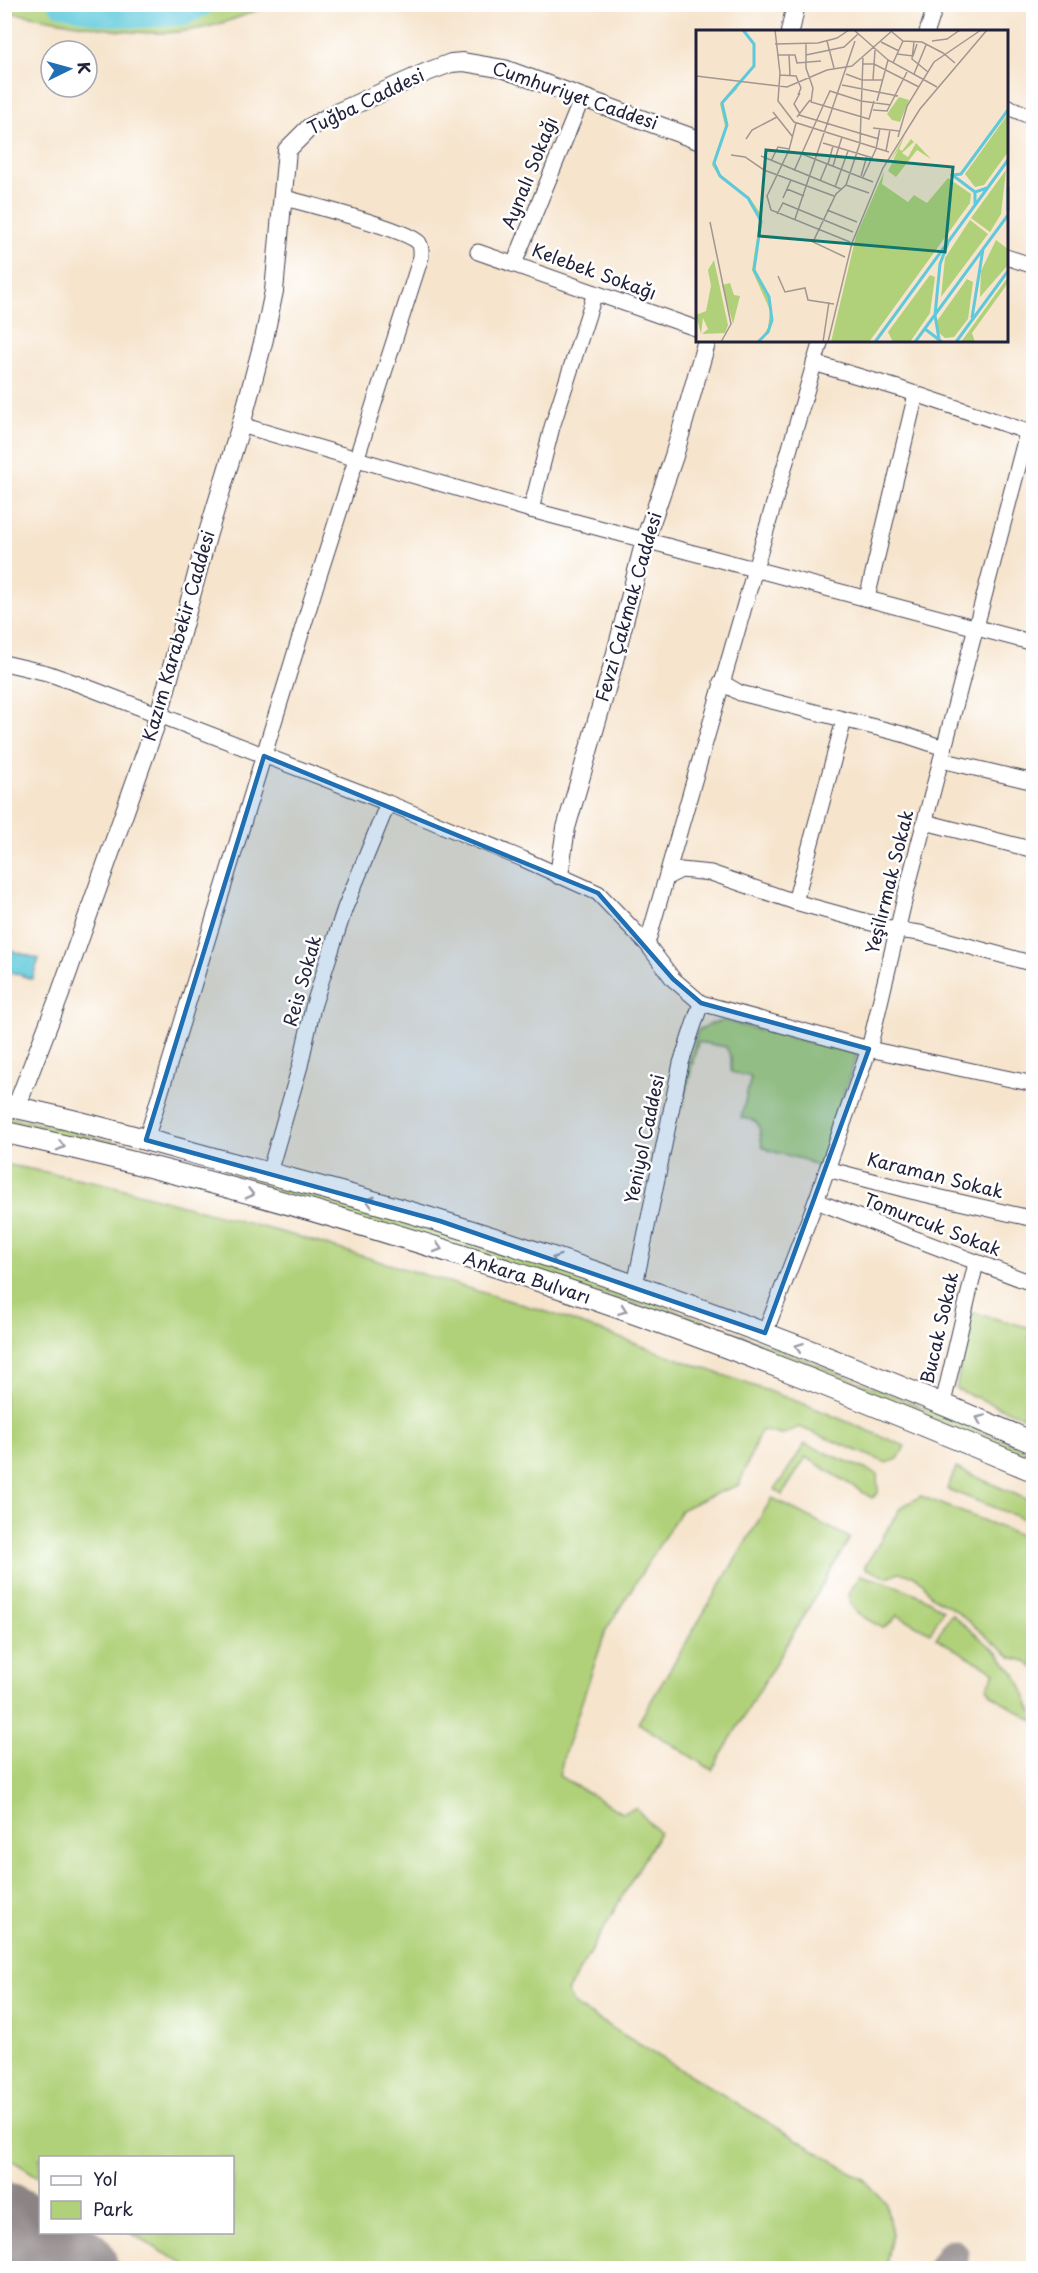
<svg xmlns="http://www.w3.org/2000/svg" width="1038" height="2273" viewBox="0 0 1038 2273" font-family="'Playpen Sans',sans-serif">
	<style>
		.green { fill: #b0d179; stroke: #697a5a; stroke-width: 1.5 }
		.water { fill: #5fc9db; stroke: #40768b; stroke-width: 1.5 }
		.lines { fill: none; stroke-linecap: round; stroke-linejoin: round }
		.river { stroke: #5fc9db; stroke-width: 22 }
		.taxiway { stroke: #8c8384; stroke-width: 34 }
		.runway { stroke: #8c8384; stroke-width: 86 }
		.minor-casing { stroke: #423f51; stroke-width: 17 }
		.tertiary-casing { stroke: #423f51; stroke-width: 20 }
		.secondary-casing { stroke: #423f51; stroke-width: 23 }
		.minor { stroke: #fff; stroke-width: 15 }
		.tertiary { stroke: #fff; stroke-width: 18 }
		.secondary { stroke: #fff; stroke-width: 21 }
		.oneway { stroke: #9c9ca7 }
		.marked { fill: #1f6fb2; fill-opacity: 0.2; stroke: #1f6fb2; stroke-width: 4.5; stroke-linejoin: round }
		.labels { text-anchor: middle; stroke-width: 5; stroke-linejoin: round; paint-order: stroke }
		.street-label { font-size: 18px; fill: #22223b; stroke: #fff }
		.inset-river { fill: none; stroke: #5fc9db; stroke-width: 3 }
		.inset-road { fill: none; stroke: #a19692; stroke-width: 1.5 }
		.view { fill: #0f766e; fill-opacity: 0.15; stroke: #0f766e; stroke-width: 3 }
		.inset-edge { fill: none; stroke: #22223b; stroke-width: 3 }
	</style>
	<rect width="100%" height="100%" fill="#fff"/>
	<filter id="ink" filterUnits="userSpaceOnUse"><feTurbulence type="fractalNoise" baseFrequency=".0167" numOctaves="2"/><feDisplacementMap in="SourceGraphic" scale="12" xChannelSelector="R" yChannelSelector="G"/><feConvolveMatrix kernelMatrix="1 2 1 2 8 2 1 2 1" color-interpolation-filters="sRGB"/></filter>
	<filter id="wash" filterUnits="userSpaceOnUse"><feTurbulence type="fractalNoise" baseFrequency=".008" numOctaves="4" result="noise"/><feDisplacementMap in="SourceGraphic" scale="24" xChannelSelector="R" yChannelSelector="G"/><feGaussianBlur stdDeviation="1.35" result="paint"/><feColorMatrix in="noise" values="0 0 0 0 0 0 0 0 0 0 0 0 0 0 0 0 0 1.4 0 .05"/><feComposite in="paint" operator="in"/></filter>
	<g filter="url(#wash)">
		<rect width="100%" height="100%" fill="#f6e4cc"/>
		<g class="green">
			<path d="M5,4H269V5C239,18 210,29 177,32C120,37 61,19 5,12Z"/>
			<path d="M724,1021L857,1054L818,1169C810,1156 779,1157 763,1147C756,1130 767,1120 741,1118L751,1077L731,1072V1057L726,1047L698,1042L682,1106L677,1105L698,1030L713,1023Z"/>
			<path d="M5,1116C55,1126 105,1140 155,1153C323,1194 489,1245 652,1302C774,1345 895,1397 1015,1445L1033,1454V1461L854,1386L655,1310L5,1123Z"/>
			<polygon points="4,1164 102,1183 306,1239 550,1313 807,1405 905,1446 898,1459 887,1463 799,1427 781,1435 761,1430 739,1485 705,1498 681,1510 606,1630 564,1755 559,1776 622,1813 636,1808 659,1833 567,1992 574,2005 866,2181 886,2204 892,2235 885,2268 190,2268 130,2233 232,2232 232,2158 40,2158 40,2178 5,2156"/>
			<polygon points="971,1312 1031,1328 1029,1339 1033,1341 1033,1366 1023,1417 956,1389"/>
			<polygon points="805,1444 877,1474 878,1493 872,1498 806,1457 782,1495 775,1489"/>
			<polygon points="956,1468 1033,1502 1033,1523 947,1489"/>
			<polygon points="921,1496 1033,1540 1033,1668 1025,1661 1011,1657 955,1610 931,1596 923,1583 913,1575 899,1573 886,1577 864,1568 901,1507"/>
			<polygon points="772,1498 850,1538 712,1770 638,1723"/>
			<path d="M860,1575C889,1583 920,1592 943,1610L930,1633L897,1615L893,1621L883,1628C871,1621 843,1610 850,1592C852,1586 857,1581 860,1575Z"/>
			<polygon points="951,1614 997,1652 1018,1678 1033,1715 1033,1721 992,1695 987,1688 995,1672 936,1638"/>
		</g>
		<polygon class="water" points="4,948 39,959 32,979 5,970"/>
		<g class="lines">
			<polyline class="river" points="59,4 100,14 137,17 185,14 204,4"/>
			<g class="taxiway">
				<polyline points="4,2260 37,2268"/>
				<polyline points="944,2268 952,2256"/>
			</g>
			<polyline class="runway" points="4,2225 75,2268"/>
		</g>
	</g>
	<g filter="url(#ink)">
		<g class="lines">
			<g class="minor-casing">
				<g id="minor">
					<polyline points="927,32 936,4"/>
					<polyline points="1006,106 1034,118"/>
					<polyline points="478,252 698,329"/>
					<polyline points="1006,257 1034,266"/>
					<polyline points="514,264 582,98"/>
					<polyline points="814,363 901,389 1034,434"/>
					<polyline points="241,425 531,510 1034,643"/>
					<polyline points="531,510 552,427 595,293"/>
					<polyline points="867,598 916,394"/>
					<polyline points="4,663 47,673 84,686 388,803 523,859 598,893 647,944 673,979 701,1003 869,1049 1034,1084"/>
					<polyline points="721,682 740,693 902,734 944,748"/>
					<polyline points="941,760 1034,782"/>
					<polyline points="925,822 1034,850"/>
					<polyline points="667,877 681,870 711,873 795,902 897,930 920,933 1034,964"/>
					<polyline points="795,902 844,720"/>
					<polyline points="647,944 821,340"/>
					<path d="M146,1140L315,588L421,257C421,252 422,248 419,243C407,229 306,204 282,197"/>
					<polyline points="827,1169 911,1191 1034,1219"/>
					<polyline points="269,1173 300,1066 313,1007 325,969 345,908 388,803"/>
					<polyline points="816,1201 1034,1284"/>
					<polyline points="635,1285 681,1063 701,1003"/>
					<polyline points="765,1333 816,1201 869,1049 907,889 1027,433"/>
					<polyline points="943,1403 976,1263"/>
				</g>
			</g>
			<g class="tertiary-casing">
				<g id="tertiary">
					<polyline points="790,32 796,4"/>
					<polyline points="559,875 566,828 611,672 645,540 674,456 707,340"/>
					<polyline points="16,1108 59,997 159,715 208,533 241,425 264,339 274,291 287,150 309,128 334,114 427,72 451,63 463,62 504,69 698,140"/>
				</g>
			</g>
			<g class="secondary-casing">
				<g id="secondary">
					<path d="M4,1105C88,1122 170,1147 253,1169C316,1186 379,1202 442,1222C643,1284 840,1359 1034,1443"/>
					<path d="M4,1132C185,1172 365,1223 540,1281C708,1336 871,1403 1034,1471"/>
				</g>
			</g>
			<use href="#minor" class="minor"/>
			<use href="#tertiary" class="tertiary"/>
			<use href="#secondary" class="secondary"/>
		</g>
		<defs><path id="oneway-chevron" d="M-2-3.5L2.5 0L-2 3.5" fill="none" stroke-width="1.6" stroke-linecap="round" stroke-linejoin="round" transform="scale(1.5)"/></defs>
		<g class="oneway">
			<use href="#oneway-chevron" transform="translate(61 1146) rotate(14)"/>
			<use href="#oneway-chevron" transform="translate(250 1194) rotate(15)"/>
			<use href="#oneway-chevron" transform="translate(370 1201) rotate(-164)"/>
			<use href="#oneway-chevron" transform="translate(438 1248) rotate(17)"/>
			<use href="#oneway-chevron" transform="translate(556 1259) rotate(-162)"/>
			<use href="#oneway-chevron" transform="translate(623 1310) rotate(20)"/>
			<use href="#oneway-chevron" transform="translate(799 1347) rotate(-159)"/>
			<use href="#oneway-chevron" transform="translate(980 1419) rotate(-156)"/>
		</g>
	</g>
	<path class="marked" d="M264,756L598,893L673,979L701,1003L869,1049L765,1333L440,1221L146,1140Z"/>
	<g class="labels">
		<g class="street-label">
			<text transform="translate(575 96) rotate(19)" y="6">Cumhuriyet Caddesi</text>
			<text transform="translate(366 102) rotate(-26)" y="6">Tuğba Caddesi</text>
			<text transform="translate(530 173) rotate(-68)" y="6">Aynalı Sokağı</text>
			<text transform="translate(594 272) rotate(20)" y="6">Kelebek Sokağı</text>
			<text transform="translate(629 607) rotate(-74)" y="6">Fevzi Çakmak Caddesi</text>
			<text transform="translate(179 636) rotate(-74)" y="6">Kazım Karabekir Caddesi</text>
			<text transform="translate(890 882) rotate(-76)" y="6">Yeşilırmak Sokak</text>
			<text transform="translate(303 981) rotate(-74)" y="6">Reis Sokak</text>
			<text transform="translate(645 1139) rotate(-78)" y="6">Yeniyol Caddesi</text>
			<text transform="translate(935 1176) rotate(14)" y="6">Karaman Sokak</text>
			<text transform="translate(932 1225) rotate(21)" y="6">Tomurcuk Sokak</text>
			<text transform="translate(527 1278) rotate(18)" y="6">Ankara Bulvarı</text>
			<text transform="translate(940 1328) rotate(-77)" y="6">Bucak Sokak</text>
		</g>
	</g>
	<g transform="translate(696 30)">
		<rect width="312" height="312" fill="#f6e4cc"/>
		<path d="M42,52L41,59L26,74L32,95L18,135L24,144L54,168L66,186L59,240L74,266L76,285L74,301L63,312L72,298L74,280L56,240L64,187L52,169L22,145L16,135L29,96L24,74ZM203,67L213,70L204,92L196,90L191,84ZM312,84V122L288,155L279,157L269,144ZM209,105L203,119L206,121L215,109L218,112L206,123L212,127L220,113L235,129L221,120L200,147L192,141L203,118L190,138ZM310,140L305,184L294,202L275,188ZM188,142L186,154L212,172L218,165L231,173L252,148L275,164L274,173L173,312H135L160,206ZM274,190L292,204L245,267L249,228ZM300,210L312,219V235L284,267L285,241ZM18,230L32,295L29,303L6,304L12,299L7,288L5,304L0,285L10,281L15,256L12,240ZM234,245L239,247L234,283L214,312H197L192,302ZM312,247V253L276,303L279,312H265ZM271,249L277,252L272,289L258,307L249,308L242,302L241,291ZM34,253L38,265L44,266L37,294L26,255Z" fill="#b0d179"/>
		<path class="inset-river" d="M47,0L58,14V36L26,73L31,95L18,133L24,146L52,168L65,191L58,240L73,267L76,290L72,302L62,312M255,144L279,162M257,145L265,144L312,80M312,157V181M279,174V162L291,158M276,288L287,219M229,299L246,312M243,309L239,285L244,234L252,213M179,312L312,130M219,312L312,185M260,312L312,241"/>
		<path class="inset-road" d="M79,0L84,43L82,71L98,92L193,122M158,0L192,30L241,57M196,2L207,11L226,12L247,23L259,33M131,11L138,38M236,11L251,9L264,0M185,12L203,21M218,12L216,29L232,42M79,14L122,13L141,8L153,0M110,14V38L117,58L115,72L173,89L178,71M201,24L217,26L221,14M81,25H99L101,33L125,31M93,25L94,45M110,25L148,17L162,4M197,33L207,11M167,34H178L223,57M150,44L166,50H186M218,44L230,15M84,45L100,46L105,58L102,65M0,46L91,57L131,40L156,36L197,0M177,50L179,20M146,55L202,66M104,63L98,74L104,84M181,71L192,30M127,76L134,61L165,71L195,75M177,80L191,81L211,42M77,82L96,106M103,85L183,109M101,87L114,70M100,93L93,120L71,166L75,180L154,212M177,98L203,101M202,107L211,76L238,32L285,0M50,109L56,100L81,87M127,113L177,128M190,121L194,100M106,124L177,152M35,125L49,127L68,140L138,166M65,126L145,159M75,131L82,117L93,119M132,134L137,116M137,136L146,107M98,141L127,76M165,146L171,126M167,147L180,119L184,98M124,151L131,134M150,155L173,163M139,157L152,121M91,159L108,166M87,168L95,150M131,180L161,192M81,184L87,173L157,202M99,189L159,11M14,192L35,294L25,312M149,227L117,212L140,164L150,155L164,113L167,28M82,246L89,262L109,258L112,270L138,274M127,312L133,272M132,312L156,213L187,138L224,79L291,0"/>
		<path class="view" d="M70,120L257,137L249,222L63,206Z"/>
		<rect width="312" height="312" class="inset-edge"/>
	</g>
	<rect width="1038" height="2273" fill="none" stroke="#fff" stroke-width="24"/>
	<rect x="39" y="2156" width="195" height="78" fill="#ffffff" stroke="#a7a7b1" stroke-width="1.5"/>
	<rect x="51" y="2176" width="30" height="9" fill="#ffffff" stroke="#a7a7b1" stroke-width="1.5"/>
	<text x="93" y="2186" font-size="18" fill="#22223b">Yol</text>
	<rect x="51" y="2201" width="30" height="18" fill="#b0d179" stroke="#a7a7b1" stroke-width="1.5"/>
	<text x="93" y="2216" font-size="18" fill="#22223b">Park</text>
	<g transform="translate(69 69) rotate(85)"><circle r="28" fill="#ffffff" stroke="#a7a7b1" stroke-width="1.5"/>
	<path d="M0-4.5L10 22L0 15L-10 22Z" fill="#1f6fb2"/>
	<text y="-9" font-size="16" font-weight="bold" text-anchor="middle" fill="#22223b">K</text>
	</g>
</svg>
